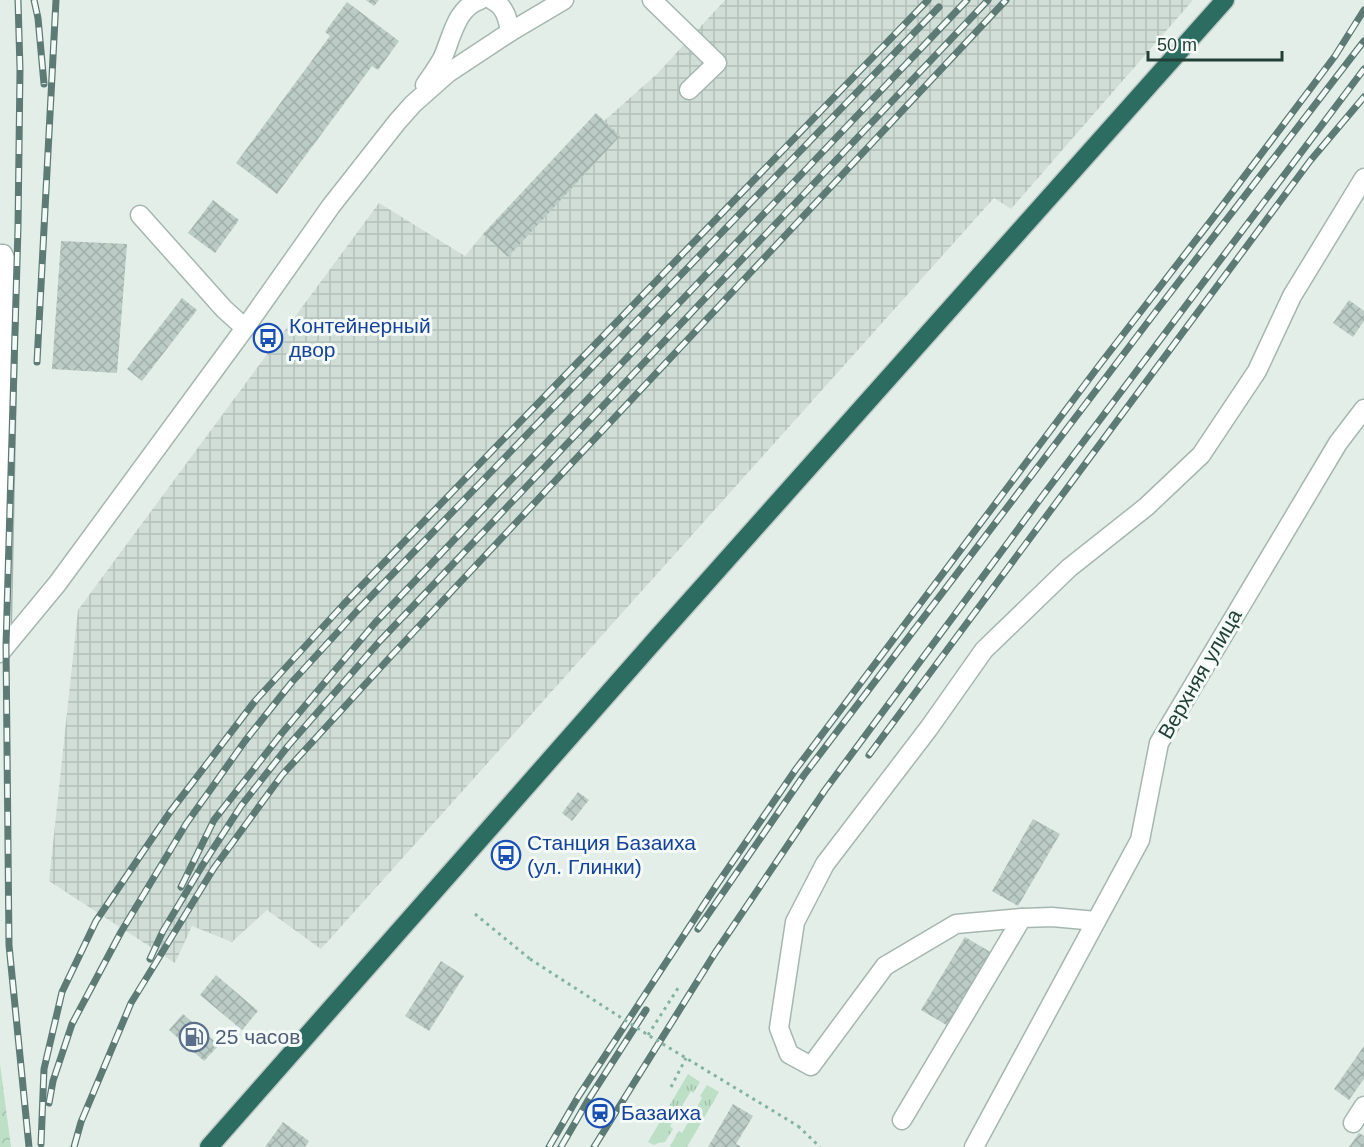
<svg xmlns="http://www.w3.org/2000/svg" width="1364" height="1147" viewBox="0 0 1364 1147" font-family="Arial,sans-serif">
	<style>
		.industrial { fill: url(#industrial-grid) }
		.grass { fill: url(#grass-tufts) }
		.forest { fill: url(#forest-crowns) }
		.building { fill: url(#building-cross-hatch) }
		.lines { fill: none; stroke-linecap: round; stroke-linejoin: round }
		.minor-casing { stroke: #a5b6b0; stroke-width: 21 }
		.highway-casing { stroke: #c1cac7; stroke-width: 21 }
		.path { stroke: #83b2a4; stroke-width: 3; stroke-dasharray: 3 4.5; stroke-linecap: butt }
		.minor { stroke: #fff; stroke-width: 18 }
		.highway { stroke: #2d6d61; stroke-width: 18 }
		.rail-casing { stroke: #5d7b74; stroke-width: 7 }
		.rail { stroke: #f4faf7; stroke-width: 4.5; stroke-dasharray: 14; stroke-linecap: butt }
		.path-bridge { stroke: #83b2a4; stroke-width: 3; stroke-dasharray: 3 4.5; stroke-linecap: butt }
		.labels { text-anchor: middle; stroke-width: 6; stroke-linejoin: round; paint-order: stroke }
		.transit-label { font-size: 21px; fill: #164399; stroke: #f4faf7; text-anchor: start }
		.street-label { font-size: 21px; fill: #224038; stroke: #f4faf7 }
		.service-label { font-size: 21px; fill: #4e5e75; stroke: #f4faf7; text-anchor: start }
	</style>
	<defs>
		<pattern id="industrial-grid" width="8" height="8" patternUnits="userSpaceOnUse" patternTransform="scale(1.5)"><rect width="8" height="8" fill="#d1ded8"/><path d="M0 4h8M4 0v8" fill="none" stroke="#b3c0ba"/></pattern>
		<pattern id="grass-tufts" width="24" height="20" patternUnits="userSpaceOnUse" patternTransform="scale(1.5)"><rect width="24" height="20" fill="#bcdfc6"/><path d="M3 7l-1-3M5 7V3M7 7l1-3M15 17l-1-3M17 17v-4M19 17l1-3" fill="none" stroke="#a1c0ab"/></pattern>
		<pattern id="forest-crowns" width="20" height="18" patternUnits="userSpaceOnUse" patternTransform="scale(1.5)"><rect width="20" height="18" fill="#bcdfc6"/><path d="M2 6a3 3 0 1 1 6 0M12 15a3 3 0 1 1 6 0" fill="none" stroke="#a1c0ab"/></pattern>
		<pattern id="building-cross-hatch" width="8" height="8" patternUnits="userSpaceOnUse" patternTransform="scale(1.5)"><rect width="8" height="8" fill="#bbcbc5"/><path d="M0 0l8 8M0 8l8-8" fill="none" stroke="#a0afaa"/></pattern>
	</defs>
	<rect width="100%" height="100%" fill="#e3eee9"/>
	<polygon class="industrial" points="725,0 1193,0 1011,209 994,198 321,949 267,910 232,942 192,926 175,963 49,881 78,610 379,203 465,256 483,234 604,121 658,73"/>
	<g class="grass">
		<polygon points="688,1074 700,1082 693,1093 691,1091 670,1126 673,1129 665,1142 658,1143 654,1145 648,1142"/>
		<polygon points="707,1085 719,1092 687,1147 671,1147 670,1146 679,1131 682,1133 702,1098 700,1096"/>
	</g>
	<polygon class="forest" points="0,1064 11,1147 0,1147"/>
	<g class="building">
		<polygon points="366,0 379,0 374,6"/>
		<polygon points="347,2 399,41 378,70 372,66 277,194 236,163 330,36 325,32"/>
		<polygon points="596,113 620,136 508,257 483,234"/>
		<polygon points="213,200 239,220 215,253 188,233"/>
		<polygon points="61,241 127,244 117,373 52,369"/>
		<polygon points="182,298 197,310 142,381 127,369"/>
		<polygon points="1349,300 1364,311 1364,321 1353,337 1333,323"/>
		<polygon points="578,792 589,800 572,821 562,813"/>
		<polygon points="1033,819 1060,834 1018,906 992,891"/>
		<polygon points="965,937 992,953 948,1026 921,1010"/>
		<polygon points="441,961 464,976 429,1031 405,1016"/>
		<polygon points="216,975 258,1011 242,1030 200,995"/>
		<polygon points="183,1014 219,1045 204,1061 169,1030"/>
		<polygon points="1364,1046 1364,1079 1349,1100 1334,1089"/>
		<polygon points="733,1104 753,1116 736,1144 742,1147 708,1147"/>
		<polygon points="283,1122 309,1141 305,1147 265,1147"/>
		<polygon points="1359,1133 1364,1136 1364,1147 1349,1147"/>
	</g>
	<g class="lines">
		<g class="minor-casing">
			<g id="minor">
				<path d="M492,0C505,6 508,19 510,32"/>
				<polyline points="652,0 717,63 689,90"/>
				<path d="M425,85C431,76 438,67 443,57C452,37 456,8 480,0"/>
				<polyline points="140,215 224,309 245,328"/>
				<polyline points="0,254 3,254 9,267 1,651"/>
				<polyline points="0,653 57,584 245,328 331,206 397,122 413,104 448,73 510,32 564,0"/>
				<polyline points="1022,918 956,924 885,966 811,1066 789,1054 779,1028 795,922 825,864 929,728 984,650 1069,568 1146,507 1201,455 1257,371 1292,296 1364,178"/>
				<polyline points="902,1120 1022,918 1052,917 1096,921"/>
				<polyline points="1353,1123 1364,1106"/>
				<polyline points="974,1147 1140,840 1159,743 1338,443 1364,409"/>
			</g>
		</g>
		<g class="highway-casing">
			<polyline id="highway" points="209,1147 657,638 1225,0"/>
		</g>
		<g class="path">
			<polyline points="475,914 530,959"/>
			<polyline points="648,1035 680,985"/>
			<polyline points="671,1087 686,1058"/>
			<polyline points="798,1126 820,1147"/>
		</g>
		<use href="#minor" class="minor"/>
		<use href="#highway" class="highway"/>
		<g class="rail-casing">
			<g id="rail">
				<polyline points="18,0 20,69 18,227 6,646 9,945 29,1147"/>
				<polyline points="34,0 38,18 44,84"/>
				<polyline points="37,362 56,0"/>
				<polyline points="869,755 1310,161 1364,97"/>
				<polyline points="181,887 214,820 282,733 375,623 967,0"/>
				<polyline points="698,929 804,775 1157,310 1364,41"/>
				<polyline points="150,959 163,931 202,866 241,806 288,746 379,642 988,0"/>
				<polyline points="49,1103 53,1081 72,1024 121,932 186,824 245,741 292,682 357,611 939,7"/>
				<polyline points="41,1144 44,1069 62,992 96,921 170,812 255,701 343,605 928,0"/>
				<polyline points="74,1147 81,1122 131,1003 214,868 282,775 392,655 1006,0"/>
				<polyline points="549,1147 578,1097 716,886 796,769 1101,363 1213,218 1335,56 1364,10"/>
				<polyline points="561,1147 587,1102 646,1010"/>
				<polyline points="594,1147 715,953 825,790 1038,502 1364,69"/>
			</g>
		</g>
		<use href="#rail" class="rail"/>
		<polyline class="path-bridge" points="530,959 648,1035 798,1126"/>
	</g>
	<defs>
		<g id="bus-ring" transform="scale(1.5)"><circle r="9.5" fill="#f4faf7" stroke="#1a4fb4" stroke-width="1.5"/><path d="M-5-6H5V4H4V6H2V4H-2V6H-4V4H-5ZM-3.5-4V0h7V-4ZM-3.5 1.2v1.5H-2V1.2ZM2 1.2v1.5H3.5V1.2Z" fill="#1a4fb4"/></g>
		<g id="fuel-ring" transform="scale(1.5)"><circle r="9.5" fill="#f4faf7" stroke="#5c6f8a" stroke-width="1.5"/><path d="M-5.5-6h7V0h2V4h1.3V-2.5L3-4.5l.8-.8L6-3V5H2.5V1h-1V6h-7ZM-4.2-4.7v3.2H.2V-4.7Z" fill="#5c6f8a"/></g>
		<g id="station-ring" transform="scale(1.5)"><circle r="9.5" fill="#f4faf7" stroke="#1a4fb4" stroke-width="1.5"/><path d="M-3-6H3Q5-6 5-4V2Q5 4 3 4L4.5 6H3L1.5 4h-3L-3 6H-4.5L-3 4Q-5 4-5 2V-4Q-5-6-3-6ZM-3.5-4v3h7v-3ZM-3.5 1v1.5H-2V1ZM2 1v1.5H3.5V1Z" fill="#1a4fb4"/></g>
	</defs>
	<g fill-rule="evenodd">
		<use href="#bus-ring" x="268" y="338"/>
		<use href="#bus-ring" x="506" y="855"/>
		<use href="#fuel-ring" x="194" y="1037"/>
		<use href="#station-ring" x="600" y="1113"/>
	</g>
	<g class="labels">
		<g class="transit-label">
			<text x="289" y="333">Контейнерный<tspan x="289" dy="24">двор</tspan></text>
			<text x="527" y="850">Станция Базаиха<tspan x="527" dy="24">(ул. Глинки)</tspan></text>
			<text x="621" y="1120">Базаиха</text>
		</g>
		<g class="street-label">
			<text transform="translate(1200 674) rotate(-60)" y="7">Верхняя улица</text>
		</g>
		<g class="service-label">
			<text x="215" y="1044">25 часов</text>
		</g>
	</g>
	<path d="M1148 51v9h134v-9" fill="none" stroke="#224038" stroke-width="3"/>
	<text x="1157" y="51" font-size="18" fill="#224038" stroke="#f4faf7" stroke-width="4.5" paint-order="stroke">50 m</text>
</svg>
